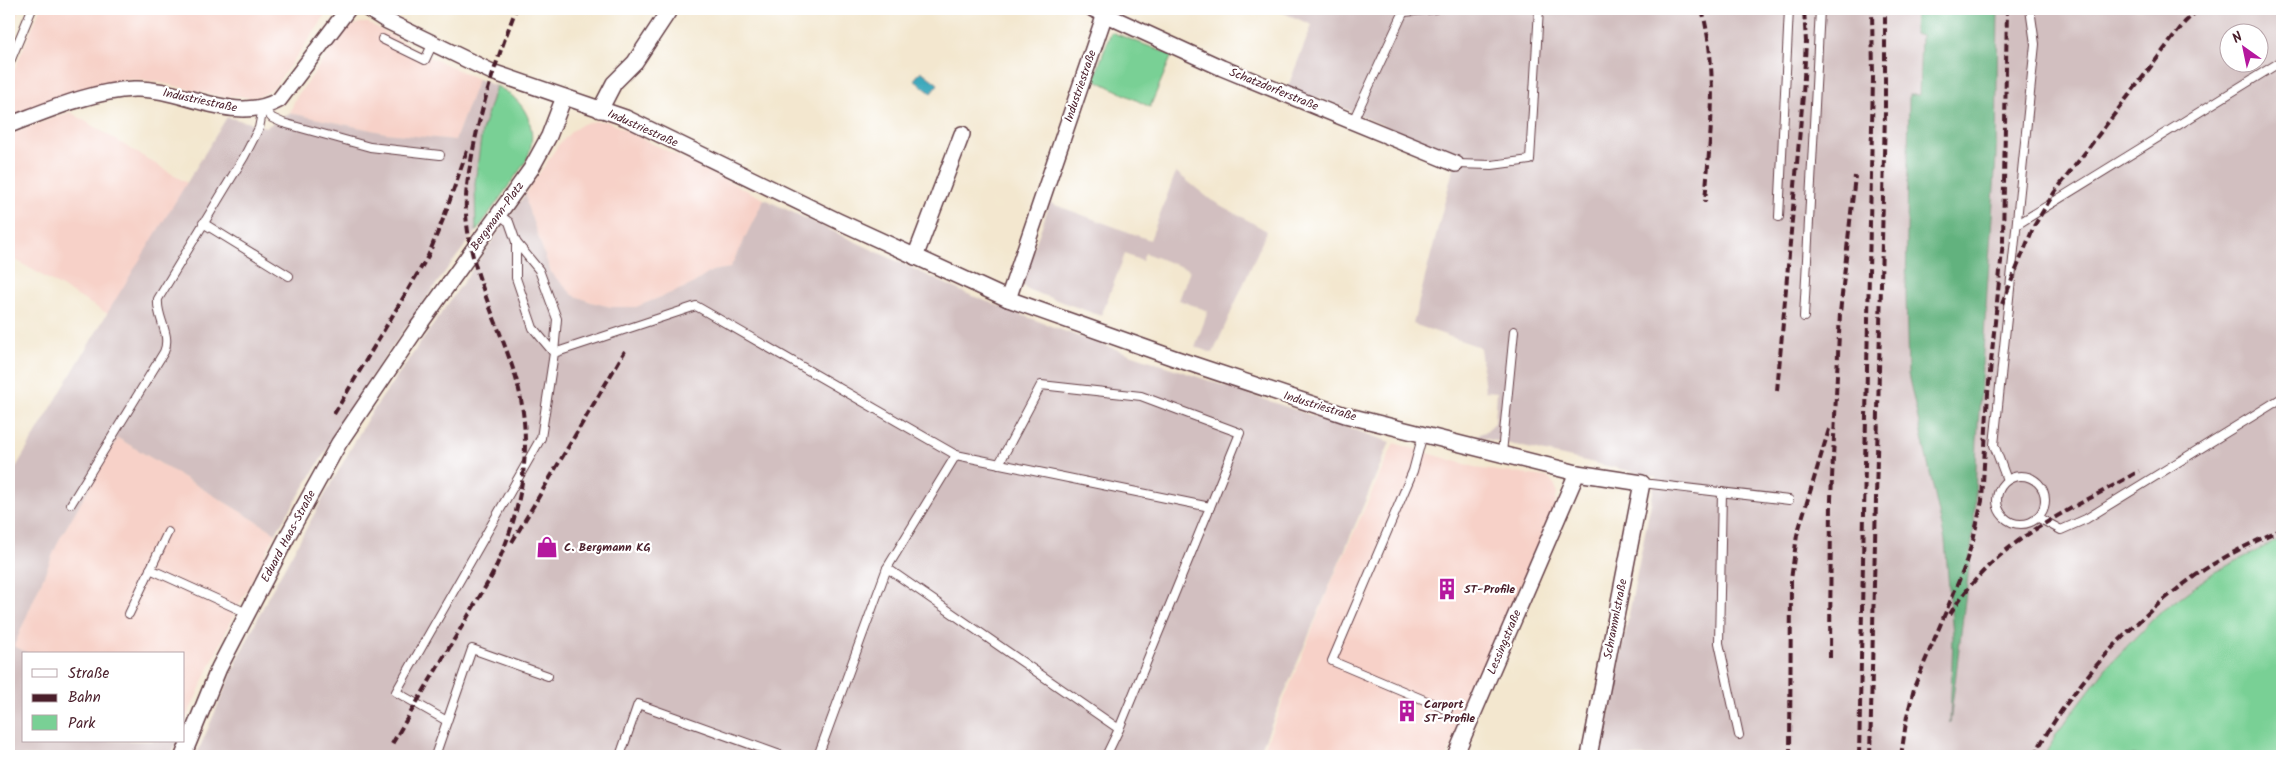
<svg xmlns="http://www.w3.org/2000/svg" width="2291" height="765" viewBox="0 0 2291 765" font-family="Kalam,sans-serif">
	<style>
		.built { fill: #f7d1c8 }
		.industrial { fill: #d2bfc0; fill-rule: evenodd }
		.green { fill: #79d095; stroke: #627860 }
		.forest { fill: #62b27e; stroke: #566854 }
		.water { fill: #3ca9bc; stroke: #436474 }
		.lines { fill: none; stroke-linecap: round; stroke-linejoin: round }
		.lane-casing { stroke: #633d44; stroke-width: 10 }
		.street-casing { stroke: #633d44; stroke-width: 18 }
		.lane { stroke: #fff; stroke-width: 8 }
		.street { stroke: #fff; stroke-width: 15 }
		.rail { stroke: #4a1f2b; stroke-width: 4; stroke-dasharray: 8 4; stroke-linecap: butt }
		.labels { text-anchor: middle; stroke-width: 4.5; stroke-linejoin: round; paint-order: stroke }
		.street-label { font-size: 12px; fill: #4a1f2b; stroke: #fff }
		.poi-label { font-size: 12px; font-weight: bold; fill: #4a1f2b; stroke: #fff; text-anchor: start }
	</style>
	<rect width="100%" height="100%" fill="#fff"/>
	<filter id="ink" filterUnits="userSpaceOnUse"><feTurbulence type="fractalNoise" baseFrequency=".02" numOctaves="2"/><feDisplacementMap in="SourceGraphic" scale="10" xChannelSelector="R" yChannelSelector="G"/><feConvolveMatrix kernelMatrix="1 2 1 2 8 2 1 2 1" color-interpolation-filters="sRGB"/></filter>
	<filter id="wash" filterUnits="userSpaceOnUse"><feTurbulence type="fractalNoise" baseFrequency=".0096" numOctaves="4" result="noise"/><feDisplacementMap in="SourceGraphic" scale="20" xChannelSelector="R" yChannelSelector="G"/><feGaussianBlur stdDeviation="1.12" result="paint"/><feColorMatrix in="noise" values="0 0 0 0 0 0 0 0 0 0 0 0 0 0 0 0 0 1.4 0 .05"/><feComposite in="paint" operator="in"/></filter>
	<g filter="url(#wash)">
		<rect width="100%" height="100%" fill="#f3e7cf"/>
		<g class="built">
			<polygon points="9,9 20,9 9,37"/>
			<polygon points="40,9 323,9 324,16 320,24 274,87 263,95 251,98 238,96 223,97 157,82 125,79 9,118 9,82"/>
			<polygon points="360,23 369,23 427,56 478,79 455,140 386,133 290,113 295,99 344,32 351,26"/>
			<polygon points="70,112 187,183 108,314 9,256 9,134"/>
			<polygon points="595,121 607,121 617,126 764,199 730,268 712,271 691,285 636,307 611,307 591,302 573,295 563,287 551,273 527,205 526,193 559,144 572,131 583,124"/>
			<polygon points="118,438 276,533 229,625 184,723 184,654 30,654 14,646 59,540"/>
			<polygon points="1394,443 1482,469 1547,477 1555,485 1557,494 1554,511 1447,756 1261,756 1333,579"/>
		</g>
		<g class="industrial">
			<path d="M1274,9H1915L1914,34L1921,35L1919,96L1909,95L1906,295L1908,374L1945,541L1953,635L1951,715L1974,526L1977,441L1996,157L1998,9H2282V538L2213,573L2057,733L2044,756H1601L1656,477L1474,436L1485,432L1495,423L1497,392L1485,391L1480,347L1413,324L1456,158L1330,102L1287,89L1312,25ZM2228,32H2258V62H2228Z"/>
			<polygon points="478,79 496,86 482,131 475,183 476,232 447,269 371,377 276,533 118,438 59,540 14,646 30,654 24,654 24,741 177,741 171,756 9,756 9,479 111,307 227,117 266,127 290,113 386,133 455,140"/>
			<polygon points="1176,172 1211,200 1267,231 1213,353 1195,347 1208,311 1179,300 1190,270 1145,253 1142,261 1125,254 1101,316 1026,289 1022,282 1050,203 1150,240"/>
			<polygon points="526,193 527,205 551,273 573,295 591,302 611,307 636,307 691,285 712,271 730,268 764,199 965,293 1077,336 1390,442 1258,756 196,756 238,659 268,597 369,416"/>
		</g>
		<g class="green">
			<polygon points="1111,32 1172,55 1150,107 1094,79"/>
			<path d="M496,86C525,99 540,128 527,159C523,166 517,174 512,181C500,198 488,215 476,232L475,183L482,131Z"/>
			<polygon points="2282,538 2282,756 2044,756 2057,733 2106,668 2159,613 2213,573"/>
		</g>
		<polygon class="forest" points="1915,9 1998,9 1996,157 1977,441 1974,526 1950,723 1953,635 1945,541 1908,374 1906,295 1909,95 1919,95 1921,36 1914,34"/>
		<polygon class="water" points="921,71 938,84 931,93 914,80"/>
	</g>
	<g filter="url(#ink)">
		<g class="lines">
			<g class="lane-casing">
				<g id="lane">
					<polyline points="1404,12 1435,9"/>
					<polyline points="382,39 425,60 433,43"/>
					<polyline points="9,64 32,9"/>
					<polyline points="263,108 272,118 283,123 370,147 440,155"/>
					<polyline points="1353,121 1405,9"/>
					<polyline points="1456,164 1492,165 1530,160 1539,9"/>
					<polyline points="499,215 509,222 516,242 539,270 557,319 554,353"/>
					<polyline points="1779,217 1789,9"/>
					<polyline points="203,223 289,276"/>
					<polyline points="2018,224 2282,61"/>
					<polyline points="516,242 516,278 533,328 554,353"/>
					<polyline points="1804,317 1820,9"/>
					<polyline points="1423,434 1413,471 1332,661 1448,710"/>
					<polyline points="1502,453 1514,331"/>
					<polyline points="956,455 1210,507 1119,729 1106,756"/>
					<polyline points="999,464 1041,385 1141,396 1240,433 1210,507"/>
					<circle cx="2021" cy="500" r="24"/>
					<polyline points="2007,480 1994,445 2035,44 2030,9"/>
					<polyline points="1642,483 1789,500"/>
					<polyline points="1722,492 1719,643 1739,735"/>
					<path d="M71,504L164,352C172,334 156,318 158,299L244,157L259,128L263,108"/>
					<polyline points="2037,517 2061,530 2086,519 2282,398"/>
					<polyline points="887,568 1119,729"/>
					<polyline points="150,569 247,613"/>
					<polyline points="129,614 168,532"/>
					<polyline points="447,721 396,692 541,438 554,353 696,306 956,455 887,568 818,756"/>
					<polyline points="435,756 472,649 548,676"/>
					<polyline points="620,756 638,704 783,756"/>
				</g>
			</g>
			<g class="street-casing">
				<g id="street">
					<polyline points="368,9 387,21 492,72 626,118 838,221 1008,299 1174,358 1345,415 1577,473 1642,483 1589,756"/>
					<polyline points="1093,9 1222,68 1456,164"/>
					<polyline points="600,110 614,83 635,62 670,9"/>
					<path d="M9,125C49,110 91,91 134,89C182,87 234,126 279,100L348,9"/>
					<polyline points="915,257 962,134"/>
					<polyline points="1008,299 1105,14"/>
					<polyline points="183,756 219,668 287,537 339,443 417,328 531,169 549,136 564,97"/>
					<polyline points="1455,756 1577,473"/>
				</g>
			</g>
			<use href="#lane" class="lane"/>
			<use href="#street" class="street"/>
			<g class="rail">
				<path d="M1702,9C1719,76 1710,134 1705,202"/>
				<polyline points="2002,304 2034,226 2054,193 2185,22 2199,9"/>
				<polyline points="1777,391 1803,95 1806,42 1804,9"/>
				<polyline points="334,414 428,256 444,217 468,148"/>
				<polyline points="512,542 625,351"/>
				<path d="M490,579C522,516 536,444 515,375C499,324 473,278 467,224C464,203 467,181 471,161C480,108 497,59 516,9"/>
				<path d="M1950,614C1999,536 2064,515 2139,471"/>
				<polyline points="1830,658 1831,499 1840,313 1855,176"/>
				<polyline points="392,744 493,574"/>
				<polyline points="1790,756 1791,580 1797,535 1830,426"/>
				<polyline points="1859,756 1873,78 1872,9"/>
				<polyline points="1870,756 1885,112 1885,9"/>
				<polyline points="1901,756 1907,716 1915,685 1963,571 1973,540 1982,501 1988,393 2003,241 2007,9"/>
				<path d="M2034,756C2072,685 2127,625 2192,578C2220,558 2251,543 2282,529"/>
			</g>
		</g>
	</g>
	<defs>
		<g id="shop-bare" transform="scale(1.725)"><path d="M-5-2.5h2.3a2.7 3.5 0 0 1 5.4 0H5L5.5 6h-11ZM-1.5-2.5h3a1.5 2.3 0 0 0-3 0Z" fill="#b5179e" stroke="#fff" stroke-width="2.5" paint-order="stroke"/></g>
		<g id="building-bare" transform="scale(1.725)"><path d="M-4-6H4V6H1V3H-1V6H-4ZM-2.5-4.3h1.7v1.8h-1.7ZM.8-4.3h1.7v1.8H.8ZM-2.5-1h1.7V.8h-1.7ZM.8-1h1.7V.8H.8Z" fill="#b5179e" stroke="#fff" stroke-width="2.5" paint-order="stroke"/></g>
	</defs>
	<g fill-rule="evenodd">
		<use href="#shop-bare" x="547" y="547"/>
		<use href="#building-bare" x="1447" y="589"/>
		<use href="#building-bare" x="1407" y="711"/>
	</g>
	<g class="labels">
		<g class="street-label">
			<text transform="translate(1080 86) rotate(-71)" y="4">Industriestraße</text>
			<text transform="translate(1274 89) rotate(22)" y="4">Schatzdorferstraße</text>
			<text transform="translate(200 100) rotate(12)" y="4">Industriestraße</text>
			<text transform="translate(643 128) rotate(24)" y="4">Industriestraße</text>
			<text transform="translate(497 216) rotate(-54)" y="4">Bergmann-Platz</text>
			<text transform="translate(1320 406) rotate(17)" y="4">Industriestraße</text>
			<text transform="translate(288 536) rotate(-62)" y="4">Eduard Haas-Straße</text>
			<text transform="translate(1615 619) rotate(-79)" y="4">Schrammlstraße</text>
			<text transform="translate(1504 642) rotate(-67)" y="4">Lessingstraße</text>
		</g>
		<g class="poi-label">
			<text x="564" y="551">C. Bergmann KG</text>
			<text x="1464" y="593">ST-Profile</text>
			<text x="1424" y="708">Carport<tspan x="1424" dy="14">ST-Profile</tspan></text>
		</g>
	</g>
	<rect width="2291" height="765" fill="none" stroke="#fff" stroke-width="30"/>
	<rect x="22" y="652" width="162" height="90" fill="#ffffff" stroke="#b7a5aa"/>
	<rect x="32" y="669" width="25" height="8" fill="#ffffff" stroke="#b7a5aa"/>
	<text x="68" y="678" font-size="15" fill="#4a1f2b">Straße</text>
	<rect x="32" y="694" width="25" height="8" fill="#4a1f2b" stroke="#b7a5aa"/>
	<text x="68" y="702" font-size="15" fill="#4a1f2b">Bahn</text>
	<rect x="32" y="715" width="25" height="15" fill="#79d095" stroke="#b7a5aa"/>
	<text x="68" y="728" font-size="15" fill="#4a1f2b">Park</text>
	<g transform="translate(2244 48) rotate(327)"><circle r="24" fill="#ffffff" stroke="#b7a5aa"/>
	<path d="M0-4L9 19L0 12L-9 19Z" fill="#b5179e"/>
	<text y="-8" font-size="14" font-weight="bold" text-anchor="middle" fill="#4a1f2b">N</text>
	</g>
</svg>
